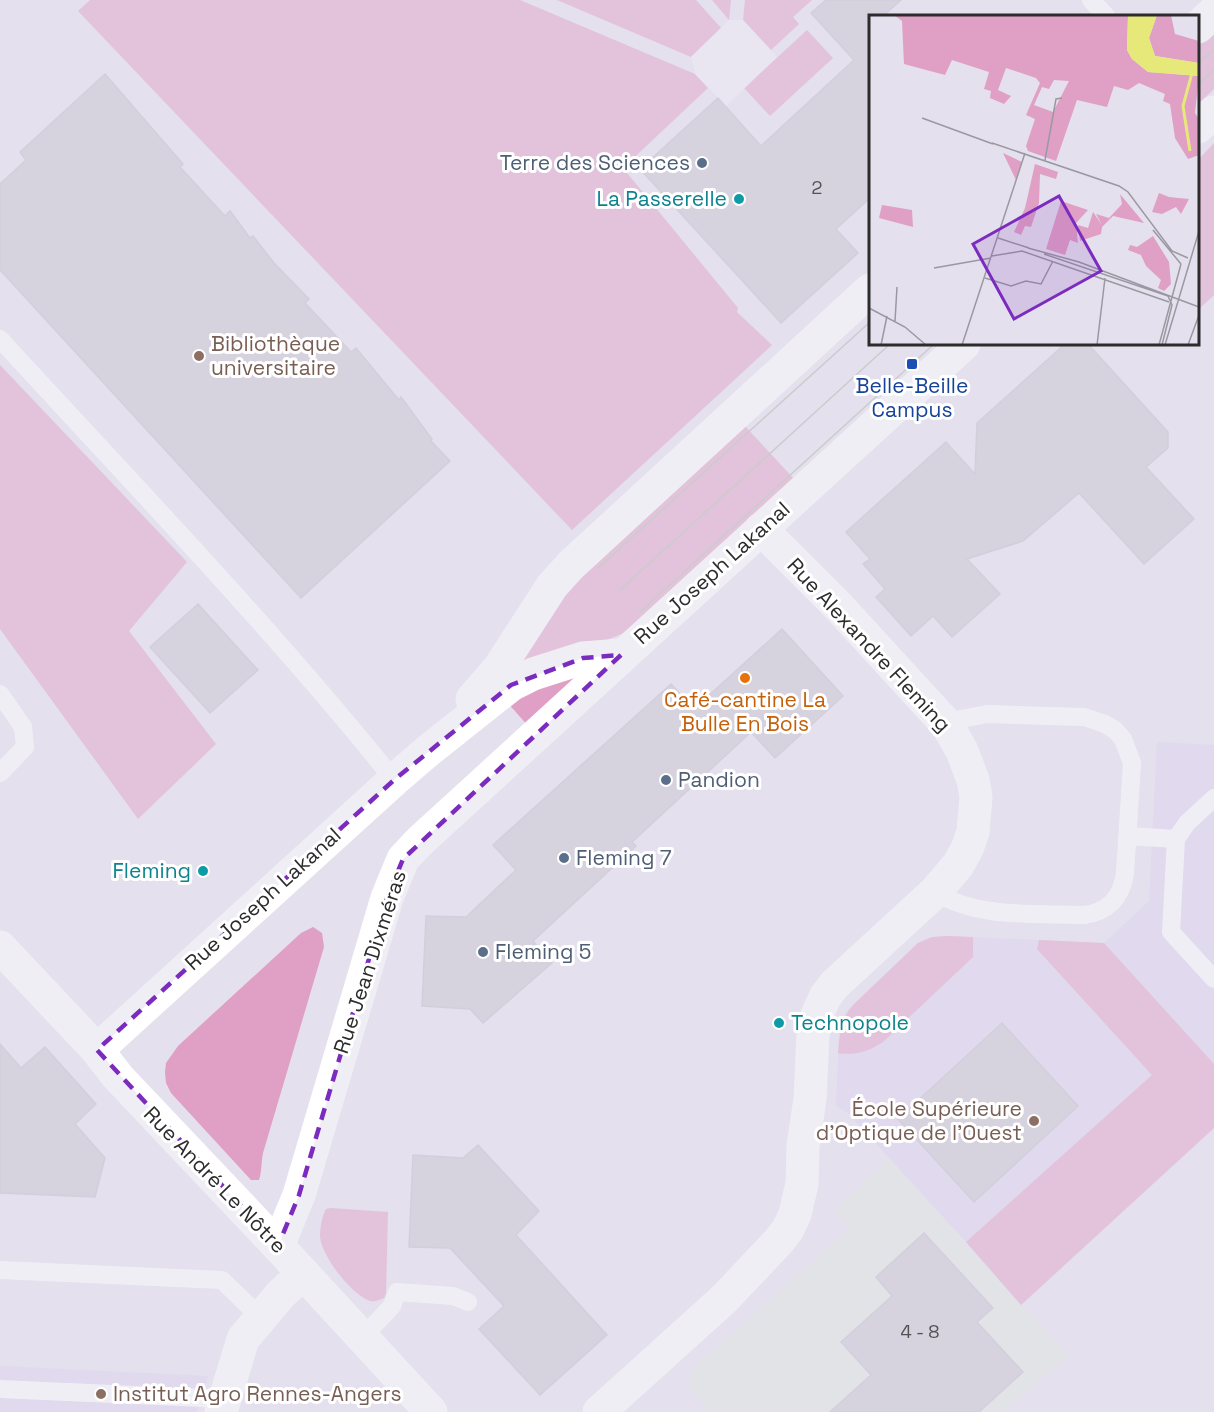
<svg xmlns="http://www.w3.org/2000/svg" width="1214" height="1412" viewBox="0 0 1214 1412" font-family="'Space Grotesk',sans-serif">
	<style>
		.industrial { fill: #e0e6e0 }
		.education { fill: #ddd0ed }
		.green { fill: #e09fc5 }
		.plaza { fill: #f0edf5 }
		.building { fill: #c5c1cd; stroke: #bfb9c9; stroke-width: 1.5 }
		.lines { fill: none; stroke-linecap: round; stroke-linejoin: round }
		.lane { stroke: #fff; stroke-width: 18 }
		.street { stroke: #fff; stroke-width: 33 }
		.tram { stroke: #aab5a2; stroke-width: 1.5 }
		.marked { fill: none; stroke: #7b2cbf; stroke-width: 4.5; stroke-dasharray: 12 8; stroke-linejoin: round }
		.service-dot { fill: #5c6f8a; stroke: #fff; stroke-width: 2 }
		.culture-dot { fill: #0f9aa8; stroke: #fff; stroke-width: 2 }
		.education-dot { fill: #8d6e63; stroke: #fff; stroke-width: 2 }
		.transit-dot { fill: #1a4fb4; stroke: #fff; stroke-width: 2 }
		.food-dot { fill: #e8710a; stroke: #fff; stroke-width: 2 }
		.labels { text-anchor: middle; stroke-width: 6; stroke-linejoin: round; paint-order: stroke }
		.number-label { font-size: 18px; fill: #525154 }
		.service-label { font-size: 21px; fill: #4e5e75; stroke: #fff; text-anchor: start }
		.culture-label { font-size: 21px; fill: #0d838f; stroke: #fff; text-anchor: end }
		.education-label { font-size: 21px; fill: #785e54; stroke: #fff; text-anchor: start }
		.transit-label { font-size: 21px; fill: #164399; stroke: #fff }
		.street-label { font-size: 21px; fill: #2c2c2c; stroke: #fff }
		.food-label { font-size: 21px; fill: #c56008; stroke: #fff }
		.inset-river { fill: none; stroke: #e6e979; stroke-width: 3 }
		.inset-road { fill: none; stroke: #9a98a0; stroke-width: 1.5 }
		.view { fill: #7b2cbf; fill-opacity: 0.15; stroke: #7b2cbf; stroke-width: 3 }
		.inset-edge { fill: none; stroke: #2c2c2c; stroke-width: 3 }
	</style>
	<rect width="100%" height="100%" fill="#e4e0ed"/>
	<polygon class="industrial" points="889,1158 1068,1356 1003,1412 709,1412 688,1383 692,1370 850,1228 835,1210"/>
	<g class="education">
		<polygon points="1157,742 1214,745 1214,1128 1021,1305 966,1242 848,1113 836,1106 839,1031 845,1014 853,1005 918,943 932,937 948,936 1104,943 1149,901"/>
		<polygon points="0,1366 208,1376 197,1412 0,1412"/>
	</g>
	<g class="green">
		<polygon points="90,0 520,0 695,74 708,88 623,168 738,308 737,312 772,345 572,530 78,11"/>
		<polygon points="557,0 696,0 721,28 691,57"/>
		<polygon points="712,0 731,0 729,20"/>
		<polygon points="745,0 812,0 793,17 799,24 771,50 743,20"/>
		<polygon points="1214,28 1214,89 1198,104 1198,43"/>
		<polygon points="807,30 833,58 770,116 744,88"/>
		<polygon points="1214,143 1214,295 1198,310 1198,160"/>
		<polygon points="0,365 187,562 129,631 216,744 138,819 0,629"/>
		<path d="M744,425L795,480L632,629C595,647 552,658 511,667L559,596Z"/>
		<polygon points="584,669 529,727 506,701"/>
		<path d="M313,927L322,933L324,947L263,1153C261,1162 262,1171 259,1180H251L171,1093L166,1083L165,1072L166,1063L178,1046L191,1034L301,933Z"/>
		<path d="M948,936L973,937V957L883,1042C869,1051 855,1056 838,1053C840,1034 840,1020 853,1005L918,943L932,937Z"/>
		<polygon points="1039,940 1104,943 1214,1064 1214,1128 1021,1305 966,1242 1152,1075 1037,949"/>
		<path d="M331,1208L388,1212L386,1294L384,1298C379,1300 375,1302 370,1301C352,1295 321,1256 320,1236C320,1228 322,1216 326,1209Z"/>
	</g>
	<polygon class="plaza" points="729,20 743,20 777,57 726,106 695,74 691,57"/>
	<g class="building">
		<polygon points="826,0 901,0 883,16 870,16 870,198 836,229 858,253 781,323 640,169 718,98 761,146 854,60 811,13"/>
		<polygon points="105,74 183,164 180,167 225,216 230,211 250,238 253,236 274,263 309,299 305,303 351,352 356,348 399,400 401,397 432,439 431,441 450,461 301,598 0,270 0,184 26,160 20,152"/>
		<polygon points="1065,344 1088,344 1168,432 1168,448 1146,467 1194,519 1144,564 1079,493 1023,541 967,559 1000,594 952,637 933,616 911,636 876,597 885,589 863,564 870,559 846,532 946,442 975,474 977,423"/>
		<polygon points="198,604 258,670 210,713 150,647"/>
		<polygon points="782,629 843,696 775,758 751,732 632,842 636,846 533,941 552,963 483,1023 470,1009 422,1006 426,916 466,917 516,870 493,845 671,684 694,709"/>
		<polygon points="1002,1023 1078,1106 974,1202 898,1119"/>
		<polygon points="0,1044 21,1068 45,1047 96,1104 75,1124 105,1158 95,1197 0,1193"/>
		<polygon points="478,1145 539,1211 516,1235 607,1335 540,1395 479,1329 504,1306 450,1248 409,1247 413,1155 463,1158"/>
		<polygon points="924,1233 993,1308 977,1322 1023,1372 979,1412 830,1412 871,1375 841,1342 892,1296 876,1277"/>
	</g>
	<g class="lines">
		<g class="lane">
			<polyline points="1091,0 1106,16"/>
			<path d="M0,339C133,484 271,627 394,780"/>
			<polyline points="0,694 23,727 25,747 0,773"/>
			<polyline points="1214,798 1187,823 1176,839 1171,932 1214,979"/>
			<polyline points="1128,836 1176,839"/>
			<path d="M935,892C978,919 1035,913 1084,915C1108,912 1122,897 1125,873L1132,763L1123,739L1115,730L1105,724L1084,717L987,714L961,719L948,726"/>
			<polyline points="0,1270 222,1280 261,1318"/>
			<polyline points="362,1338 392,1306 397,1292 453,1296 468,1302"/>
			<polyline points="0,1389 224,1399"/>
		</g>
		<g class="street">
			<polyline points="1198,27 1214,12"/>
			<polyline points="1198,127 1214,112"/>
			<polyline points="472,699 499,668 552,586 571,565 870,290"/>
			<polyline points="0,947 97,1050 118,1077 278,1246 431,1412"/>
			<polyline points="97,1050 394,780 429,750 511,685 533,674 583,658 621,655"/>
			<polyline points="278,1246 299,1195 387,898 403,859 419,842 964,344"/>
			<polyline points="221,1412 243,1339 281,1294 303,1274"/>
			<polyline points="599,1412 724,1299 778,1242 788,1229 795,1214 802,1184 803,1146 810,1099 813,1035 817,1015 825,997 834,985 935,892 958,865 967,849 973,832 976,797 973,780 962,751 948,726 838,606 761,529"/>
		</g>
		<g class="tram">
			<polyline points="1198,64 1214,49"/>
			<polyline points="1198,85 1214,70"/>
			<polyline points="597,569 870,322"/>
			<polyline points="619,591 890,344"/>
			<polyline points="639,613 934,344"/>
		</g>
	</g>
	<path d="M0 0H1214V1412H0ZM621,655L403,859L387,898L299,1195L278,1246L97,1050L394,780L511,685L583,658Z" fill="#e4e0ed" fill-opacity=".55" fill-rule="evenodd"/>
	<path class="marked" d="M621,655L403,859L387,898L299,1195L278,1246L97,1050L394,780L511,685L583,658Z"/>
	<g class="service-dot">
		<circle cx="702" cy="163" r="6"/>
		<circle cx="666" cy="780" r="6"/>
		<circle cx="564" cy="858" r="6"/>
		<circle cx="483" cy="952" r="6"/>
	</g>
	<g class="culture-dot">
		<circle cx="739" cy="199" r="6"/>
		<circle cx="203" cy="871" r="6"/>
		<circle cx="779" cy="1023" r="6"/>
	</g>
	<g class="education-dot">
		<circle cx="199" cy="356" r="6"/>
		<circle cx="1034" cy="1121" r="6"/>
		<circle cx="101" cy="1394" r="6"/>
	</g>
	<rect class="transit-dot" x="906" y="358" width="12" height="12" rx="3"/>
	<circle class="food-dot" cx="745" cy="678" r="6"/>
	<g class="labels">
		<g class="number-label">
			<text x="817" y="194">2</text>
			<text x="920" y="1338">4 - 8</text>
		</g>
		<g class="service-label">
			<text x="690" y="170" text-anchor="end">Terre des Sciences</text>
			<text x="678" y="787">Pandion</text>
			<text x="576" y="865">Fleming 7</text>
			<text x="495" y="959">Fleming 5</text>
		</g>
		<g class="culture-label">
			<text x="727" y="206">La Passerelle</text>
			<text x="191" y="878">Fleming</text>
			<text x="791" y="1030" text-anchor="start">Technopole</text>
		</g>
		<g class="education-label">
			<text x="211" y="351">Bibliothèque<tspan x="211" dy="24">universitaire</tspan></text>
			<text x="1022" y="1116" text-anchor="end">École Supérieure<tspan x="1022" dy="24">d’Optique de l’Ouest</tspan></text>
			<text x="113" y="1401">Institut Agro Rennes-Angers</text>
		</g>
		<g class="transit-label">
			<text x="912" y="393">Belle-Beille<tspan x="912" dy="24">Campus</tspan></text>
		</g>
		<g class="street-label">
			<text transform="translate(712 573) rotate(-42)" y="7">Rue Joseph Lakanal</text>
			<text transform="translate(869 645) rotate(47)" y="7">Rue Alexandre Fleming</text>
			<text transform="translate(263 899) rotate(-42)" y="7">Rue Joseph Lakanal</text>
			<text transform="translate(370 962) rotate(-72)" y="7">Rue Jean Dixméras</text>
			<text transform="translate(215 1180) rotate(46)" y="7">Rue André Le Nôtre</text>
		</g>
		<g class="food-label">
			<text x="745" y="707">Café-cantine La<tspan x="745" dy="24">Bulle En Bois</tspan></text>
		</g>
	</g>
	<g transform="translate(869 15)">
		<rect width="330" height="330" fill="#e4e0ed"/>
		<path d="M25,0H259L258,35L263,44L279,57L330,61L326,98L330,104V140L319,144L306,123L301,89L294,86L296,79L270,68L259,75L245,71L238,92L208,85L187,146L159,136L157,131L166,104L157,100L171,68L167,63L137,53L129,75L142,81L135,89L121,83L122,76L115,74L120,57L83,45L76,60L35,49L33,6ZM185,65L200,66L184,97L165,90L173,72L180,74ZM288,0H302L306,19L330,26V48L286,41L280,23ZM134,138L153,147L147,165ZM166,149L189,157L187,164L171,159L170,188L162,212L156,211L152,220L145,217L156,193ZM290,178L300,182L320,184L312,199L307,192L293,199L283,197ZM251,179L275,208L244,201L233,212L232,219L211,226L209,210L219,213L224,197L233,210L227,199L240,203L253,189ZM192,186L219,195L207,208L209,228L201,225L196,240L177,234ZM13,190L43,195L44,212L10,203ZM284,221L300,247L302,269L295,276L289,273L292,265L277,251L272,240L259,235L261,230L268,232Z" fill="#e09fc5" fill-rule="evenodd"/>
		<path d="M259,0H288L280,23L286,41L330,48V61L279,57L263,44L258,35Z" fill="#e6e979"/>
		<path class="inset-river" d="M321,136L314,91L323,58"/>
		<path class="inset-road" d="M53,103L124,129M123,128L250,171L259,177L303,236L319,243M176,145L187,84L193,83M284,215L312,249M129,223L160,233M159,233L210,247L330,292M175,239L299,281L303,290L293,330M123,241L153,236L300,287M65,253L122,243M116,263L142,271L157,266L172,269L184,246M0,293L36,312L57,330M26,306L28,272M12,330L18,301M93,330L156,138M228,330L236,263M290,330L312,249M296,330L330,216M319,330L330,300"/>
		<path class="view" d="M190,181L232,256L145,304L104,229Z"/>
		<rect width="330" height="330" class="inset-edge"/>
	</g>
</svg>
